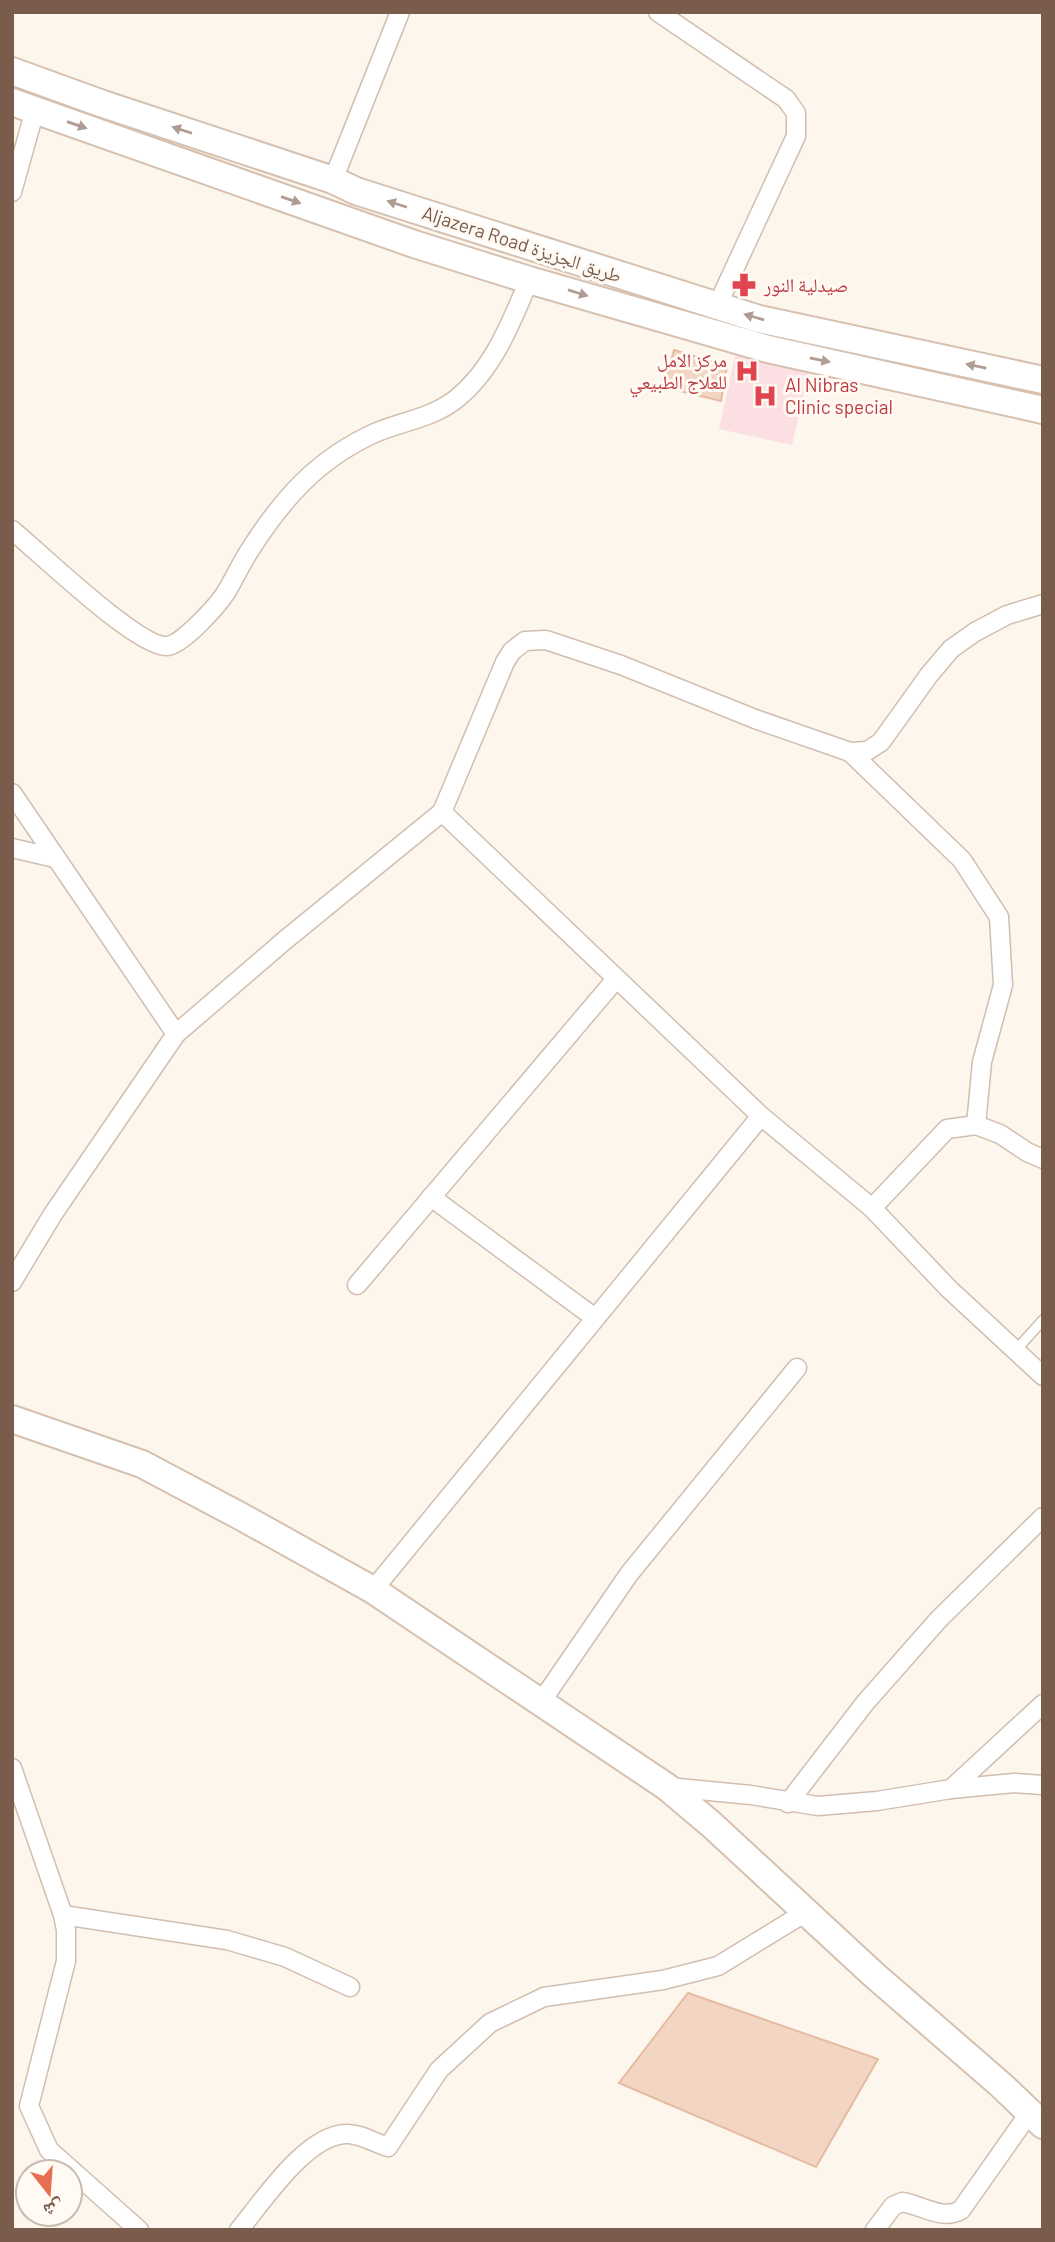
<svg xmlns="http://www.w3.org/2000/svg" width="1055" height="2242" viewBox="0 0 1055 2242" font-family="Barlow,'Noto Naskh Arabic',sans-serif">
	<style>
		.medical { fill: #fbdfe3 }
		.building { fill: #f3d5c3; stroke: #e6bba3; stroke-width: 2 }
		.lines { fill: none; stroke-linecap: round; stroke-linejoin: round }
		.lane-casing { stroke: #d1beb0; stroke-width: 12 }
		.street-casing { stroke: #d1beb0; stroke-width: 21 }
		.secondary-casing { stroke: #d6c0b0; stroke-width: 30 }
		.lane { stroke: #fff; stroke-width: 9 }
		.street { stroke: #fff; stroke-width: 18 }
		.secondary { stroke: #fff; stroke-width: 26 }
		.oneway { fill: #af9d94 }
		.labels { text-anchor: middle; stroke-width: 6; stroke-linejoin: round; paint-order: stroke }
		.street-label { font-size: 19px; fill: #7a5c4d; stroke: #fffaf3 }
		.health-label { font-size: 19px; fill: #be3a42; stroke: #fffaf3; text-anchor: start }
	</style>
	<rect width="100%" height="100%" fill="#fdf6ec"/>
	<polygon class="medical" points="737,347 811,363 792,445 719,429"/>
	<g class="building">
		<polygon points="674,350 727,366 721,401 664,387"/>
		<polygon points="688,1993 878,2059 816,2167 619,2083"/>
	</g>
	<g class="lines">
		<g class="lane-casing">
			<polyline id="lane" points="1016,1350 1043,1320"/>
		</g>
		<g class="street-casing">
			<g id="street">
				<polyline points="658,12 786,99 796,113 796,136 717,306"/>
				<polyline points="333,180 400,12"/>
				<polyline points="12,192 35,110"/>
				<path d="M12,530C39,552 138,648 167,646C182,645 216,607 225,594C233,581 240,566 248,553C282,499 318,458 377,432C404,421 431,418 455,400C493,370 511,323 529,280"/>
				<polyline points="850,752 962,860 999,917 1003,985 982,1062 976,1125"/>
				<polyline points="12,793 176,1034"/>
				<polyline points="442,812 761,1116 872,1208 949,1289 1043,1376"/>
				<polyline points="12,848 55,858"/>
				<polyline points="431,1197 595,1318"/>
				<polyline points="872,1208 947,1129 976,1125 1000,1134 1027,1152 1043,1159"/>
				<polyline points="12,1282 53,1214 176,1034 284,941 442,812 505,662 512,651 525,641 546,640 621,665 755,719 850,752 867,751 881,742 929,675 951,649 975,632 1007,615 1043,604"/>
				<polyline points="357,1285 616,979"/>
				<polyline points="373,1590 761,1116"/>
				<polyline points="541,1702 629,1574 797,1368"/>
				<polyline points="12,1768 63,1915 66,1930 66,1961 29,2106 49,2150 139,2230"/>
				<polyline points="668,1787 751,1795 818,1806 877,1801 951,1789 1014,1783 1043,1785"/>
				<polyline points="951,1789 1043,1704"/>
				<polyline points="788,1803 865,1703 939,1619 1043,1517"/>
				<polyline points="63,1915 227,1940 285,1957 350,1987"/>
				<path d="M239,2230C263,2201 306,2135 346,2134C359,2133 375,2143 388,2147L439,2070L490,2023L544,1997L663,1980L718,1966L806,1912"/>
				<path d="M875,2230L893,2206L902,2202C922,2205 942,2221 961,2210L1030,2112"/>
			</g>
		</g>
		<g class="secondary-casing">
			<g id="secondary">
				<polyline points="12,71 103,104 333,180 356,191 759,319 1043,380"/>
				<polyline points="12,102 414,244 529,280 768,349 1043,410"/>
				<polyline points="12,1419 142,1464 242,1517 373,1590 667,1787 712,1825 873,1974 1001,2085 1043,2125"/>
			</g>
		</g>
		<use href="#lane" class="lane"/>
		<use href="#street" class="street"/>
		<use href="#secondary" class="secondary"/>
	</g>
	<defs><path id="oneway-solid" d="M-6-.8H1V-3.2L6.5 0L1 3.2V.8H-6Z" transform="scale(1.75)"/></defs>
	<g class="oneway">
		<use href="#oneway-solid" transform="translate(77 125) rotate(19)"/>
		<use href="#oneway-solid" transform="translate(182 130) rotate(-162)"/>
		<use href="#oneway-solid" transform="translate(291 200) rotate(19)"/>
		<use href="#oneway-solid" transform="translate(397 204) rotate(-162)"/>
		<use href="#oneway-solid" transform="translate(578 293) rotate(17)"/>
		<use href="#oneway-solid" transform="translate(754 317) rotate(-164)"/>
		<use href="#oneway-solid" transform="translate(820 360) rotate(12)"/>
		<use href="#oneway-solid" transform="translate(976 366) rotate(-168)"/>
	</g>
	<defs>
		<g id="pharmacy-bare" transform="scale(1.89)"><path d="M-2-6h4v4h4v4h-4v4h-4v-4h-4v-4h4Z" fill="#e0444e" stroke="#fffaf3" stroke-width="2.5" paint-order="stroke"/></g>
		<g id="hospital-bare" transform="scale(1.89)"><path d="M-5-5h3v3.5h4V-5h3V5h-3V1.5h-4V5h-3Z" fill="#e0444e" stroke="#fffaf3" stroke-width="2.5" paint-order="stroke"/></g>
	</defs>
	<g fill-rule="evenodd">
		<use href="#pharmacy-bare" x="744" y="285"/>
		<use href="#hospital-bare" x="747" y="371"/>
		<use href="#hospital-bare" x="765" y="396"/>
	</g>
	<g class="labels">
		<g class="street-label">
			<text transform="translate(522 244) rotate(18)" y="7">Aljazera Road طريق الجزيزة</text>
		</g>
		<g class="health-label">
			<text x="764" y="292">صيدلية النور</text>
			<text x="727" y="367" text-anchor="end">مركز الامل<tspan x="727" dy="22">للعلاج الطبيعي</tspan></text>
			<text x="785" y="392">Al Nibras<tspan x="785" dy="22">Clinic special</tspan></text>
		</g>
	</g>
	<rect width="1055" height="2242" fill="none" stroke="#7a5c4d" stroke-width="28"/>
	<g transform="translate(49 2193) rotate(163)"><circle r="33" fill="#fffaf3" stroke="#cabbb1" stroke-width="2"/>
	<path d="M0-5L12 26L0 18L-12 26Z" fill="#e76f51"/>
	<text y="-10" font-size="19" font-weight="bold" text-anchor="middle" fill="#7a5c4d">ش</text>
	</g>
</svg>
